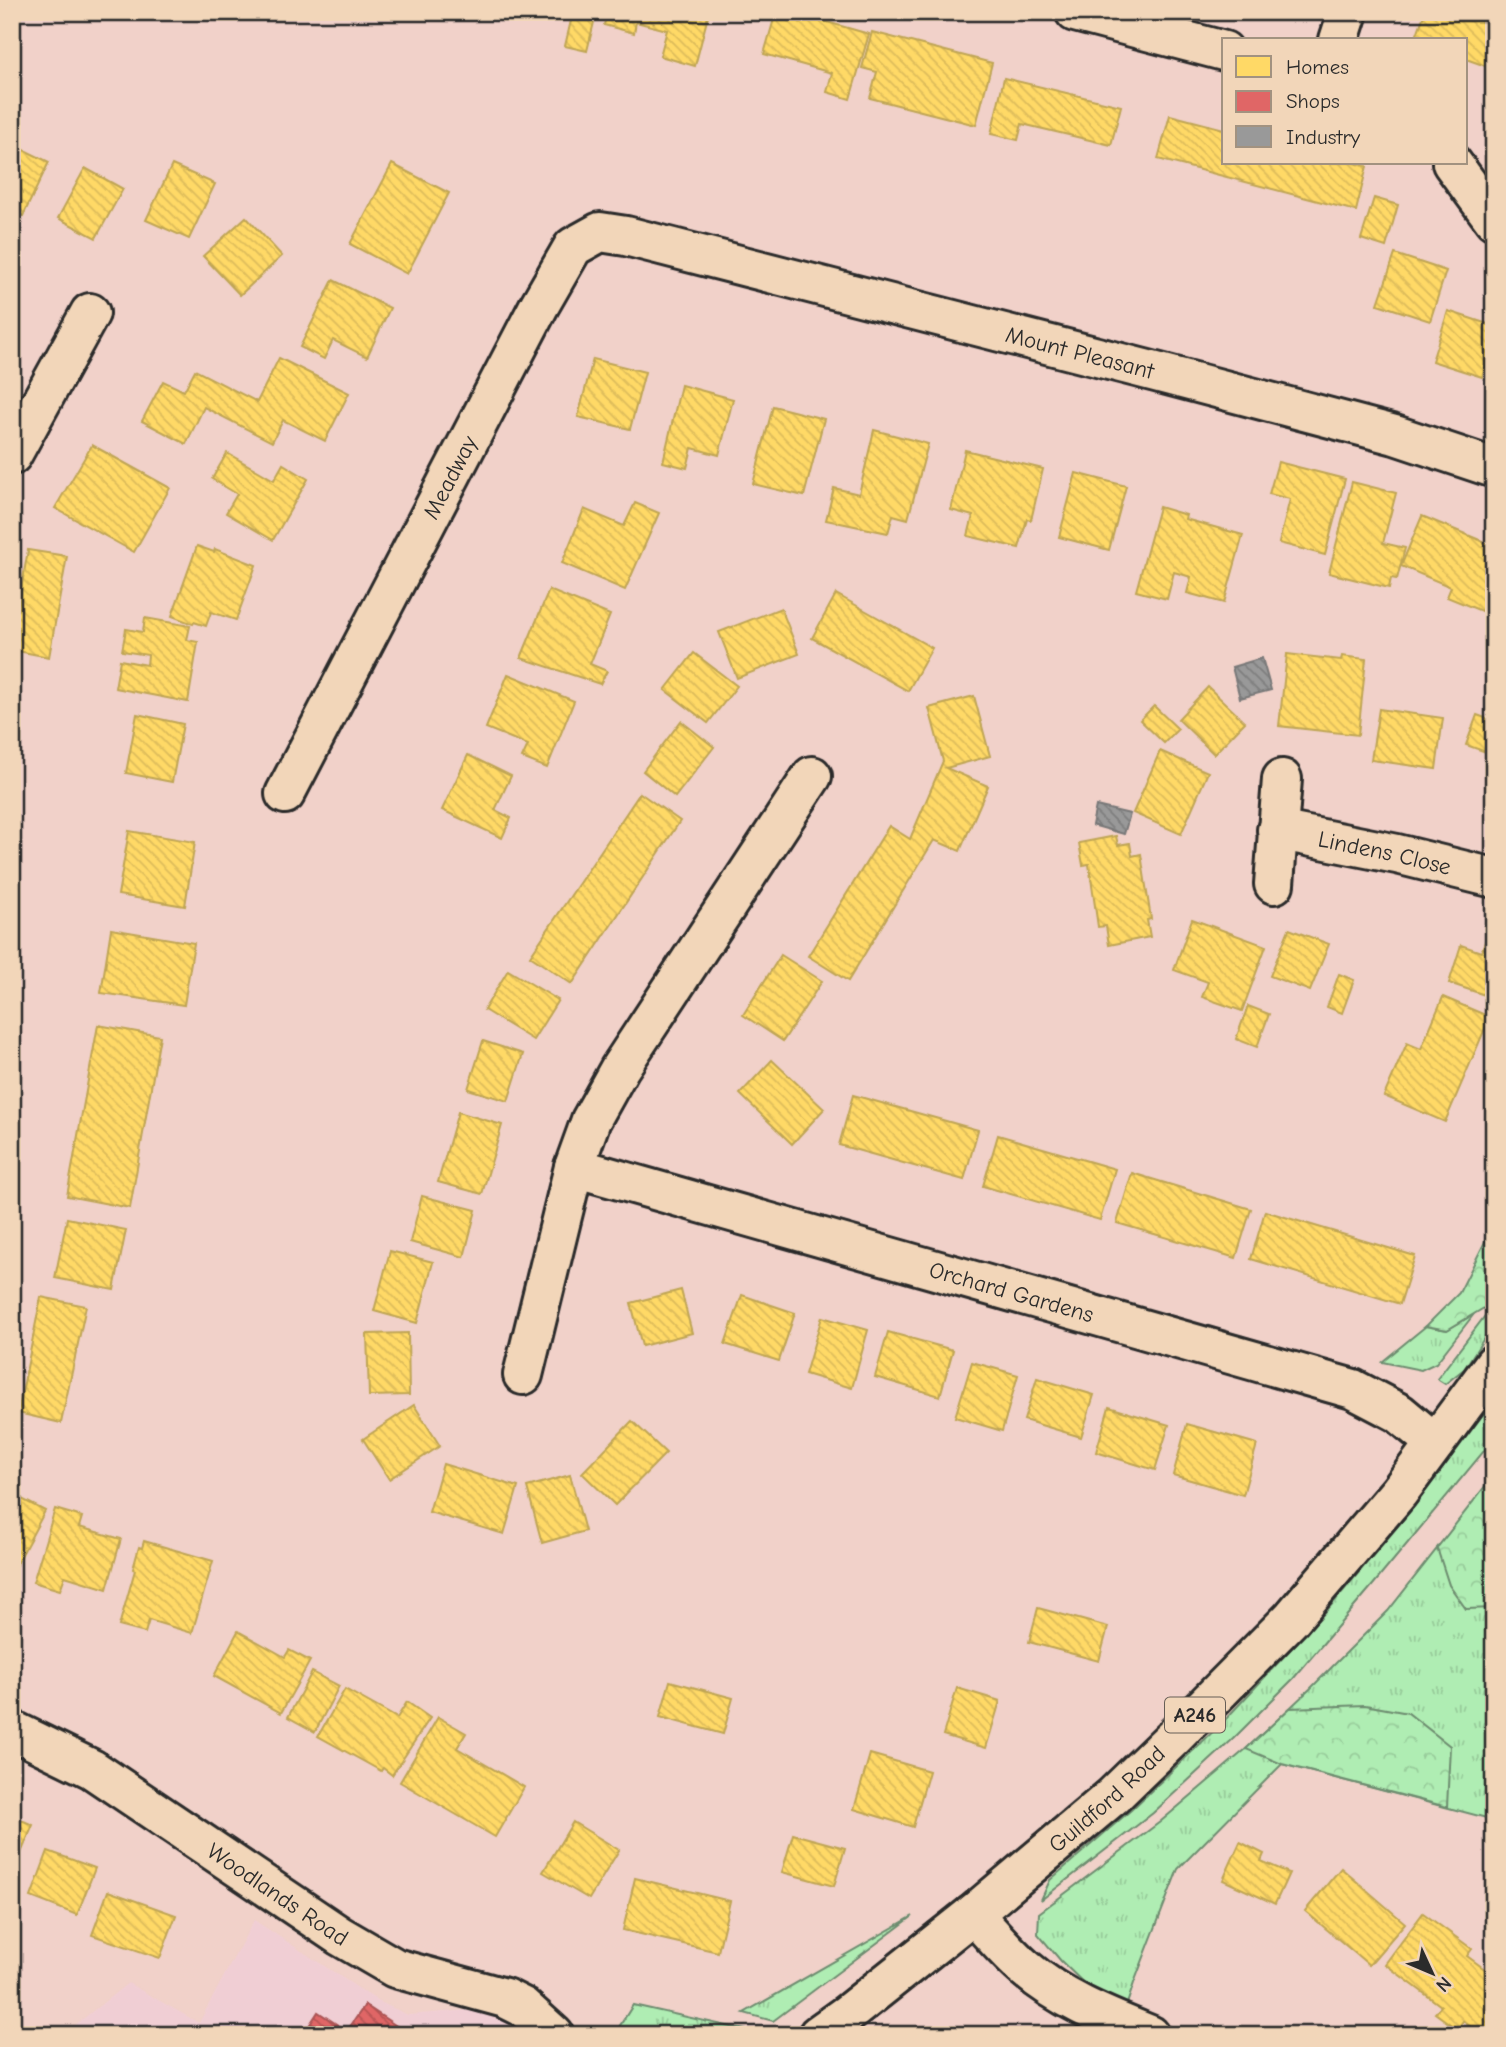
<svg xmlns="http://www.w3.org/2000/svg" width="1506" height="2047" viewBox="0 0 1506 2047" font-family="'Comic Neue',sans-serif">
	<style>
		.built { fill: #f0ced4 }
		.grass { fill: url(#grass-tufts); stroke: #6d8c6f; stroke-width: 2 }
		.forest { fill: url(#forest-crowns); stroke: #6d8c6f; stroke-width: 2 }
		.homes { fill: url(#homes-back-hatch); stroke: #bfa554; stroke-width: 2 }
		.shops { fill: url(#shops-back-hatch); stroke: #aa5454; stroke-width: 2 }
		.industry { fill: url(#industry-back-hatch); stroke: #787878; stroke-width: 2 }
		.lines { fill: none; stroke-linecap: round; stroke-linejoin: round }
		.street-casing { stroke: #2b2b2b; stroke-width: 44 }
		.primary-casing { stroke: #2b2b2b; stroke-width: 44 }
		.street { stroke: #f2d6b9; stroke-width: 38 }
		.primary { stroke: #f2d6b9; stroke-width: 38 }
		.labels { text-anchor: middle; stroke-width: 7; stroke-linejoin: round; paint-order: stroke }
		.shield { fill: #f2d6b9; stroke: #675e56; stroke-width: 2 }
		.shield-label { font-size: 21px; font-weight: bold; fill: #2b2b2b }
		.street-label { font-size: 23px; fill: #2b2b2b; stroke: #f2d6b9 }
	</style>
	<defs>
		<pattern id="grass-tufts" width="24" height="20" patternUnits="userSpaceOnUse" patternTransform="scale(1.75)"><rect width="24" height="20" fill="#afedb3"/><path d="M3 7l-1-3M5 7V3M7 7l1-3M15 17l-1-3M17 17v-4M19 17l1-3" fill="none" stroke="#97cb9a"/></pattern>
		<pattern id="forest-crowns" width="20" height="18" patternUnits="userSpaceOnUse" patternTransform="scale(1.75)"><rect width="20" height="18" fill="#afedb3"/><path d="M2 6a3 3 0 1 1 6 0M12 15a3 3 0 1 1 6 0" fill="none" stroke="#97cb9a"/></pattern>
		<pattern id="homes-back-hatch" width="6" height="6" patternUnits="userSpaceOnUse" patternTransform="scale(1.75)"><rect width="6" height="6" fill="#ffd966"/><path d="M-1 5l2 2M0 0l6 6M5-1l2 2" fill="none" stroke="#dbba59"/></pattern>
		<pattern id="shops-back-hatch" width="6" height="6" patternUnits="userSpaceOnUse" patternTransform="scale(1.75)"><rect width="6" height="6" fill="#e06666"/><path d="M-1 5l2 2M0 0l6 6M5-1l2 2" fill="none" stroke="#b65454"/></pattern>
		<pattern id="industry-back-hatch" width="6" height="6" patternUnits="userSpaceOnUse" patternTransform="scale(1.75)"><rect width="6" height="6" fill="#999"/><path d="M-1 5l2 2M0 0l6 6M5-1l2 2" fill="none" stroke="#7d7d7d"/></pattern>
	</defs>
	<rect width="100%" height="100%" fill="#f1d1c9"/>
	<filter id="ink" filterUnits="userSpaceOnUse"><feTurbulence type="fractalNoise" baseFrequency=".0143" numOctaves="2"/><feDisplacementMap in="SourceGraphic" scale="14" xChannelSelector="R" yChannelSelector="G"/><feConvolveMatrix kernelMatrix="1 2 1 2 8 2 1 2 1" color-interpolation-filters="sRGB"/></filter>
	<g filter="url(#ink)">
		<polygon class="built" points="254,1920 378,2001 408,2015 479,2009 501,2016 514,2027 520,2035 63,2035 128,1983 199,2023"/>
		<g class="grass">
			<polygon points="1494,1304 1494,1323 1464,1369 1445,1384 1437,1379"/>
			<polygon points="1474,1314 1436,1363 1421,1370 1382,1362 1426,1326 1447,1330"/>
			<polygon points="1494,1400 1494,1439 1372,1586 1293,1679 1233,1739 1153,1813 1041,1900 1050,1880 1131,1810 1223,1722 1328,1609 1413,1508"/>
			<polygon points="1494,1476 1494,1820 1282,1764 1178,1869 1134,1983 1126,2007 1095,1994 1061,1961 1038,1934 1039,1913 1160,1822 1246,1749 1310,1689 1388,1611"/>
			<polygon points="913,1916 773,2021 744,2013"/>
			<polygon points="633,2005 754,2032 750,2035 614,2035"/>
		</g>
		<g class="forest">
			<polygon points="1494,1224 1494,1302 1447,1330 1426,1326 1459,1293"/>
			<polygon points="1490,1480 1494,1481 1494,1608 1466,1609 1449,1585 1437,1548"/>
			<polygon points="1365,1705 1408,1713 1450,1746 1447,1807 1282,1764 1246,1749 1290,1708"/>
		</g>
		<g class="homes">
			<polygon points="573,12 596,14 587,51 565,46"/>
			<polygon points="607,12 709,12 695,66 660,56 667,30 636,22 634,33 604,25"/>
			<polygon points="776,12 792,12 869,34 850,99 827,92 832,73 764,54"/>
			<polygon points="1425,12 1494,12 1494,69 1466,59 1466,40 1415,40"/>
			<polygon points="872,32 992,63 976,125 870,98 877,72 862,68"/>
			<polygon points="1004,78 1121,106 1111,145 1022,124 1018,140 991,134"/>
			<polygon points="1170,115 1224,129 1224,163 1353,163 1367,166 1356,211 1158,159"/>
			<polygon points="12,144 49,162 23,216 12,211"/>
			<polygon points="392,164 449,193 407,274 350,244"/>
			<polygon points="172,165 215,184 189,239 146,220"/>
			<polygon points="85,168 123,189 96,238 58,218"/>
			<polygon points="1374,198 1398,205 1386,247 1361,239"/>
			<polygon points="246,217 282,256 240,295 203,256"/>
			<polygon points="1395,254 1446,271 1430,321 1378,304"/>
			<polygon points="333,280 390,308 367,357 333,340 324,359 300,347"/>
			<polygon points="1448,311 1494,326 1494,342 1482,377 1432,361"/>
			<polygon points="279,358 349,393 325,441 283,420 272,442 204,407 186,444 142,421 163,381 184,391 195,370 257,402"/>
			<polygon points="593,359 645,372 630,429 578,417"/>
			<polygon points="681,385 733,399 719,455 692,448 687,468 663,462"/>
			<polygon points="773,406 824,419 804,496 753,484"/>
			<polygon points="874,430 928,444 908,519 893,515 888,533 826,520 834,488 859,494"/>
			<polygon points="92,445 170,488 134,552 55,508"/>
			<polygon points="965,450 1043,469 1031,520 1027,519 1019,548 968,536 973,516 951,510"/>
			<polygon points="227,453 274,480 283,464 308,479 273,540 226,513 237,494 212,479"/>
			<polygon points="1278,462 1345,479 1325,555 1279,543 1290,499 1269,494"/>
			<polygon points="1076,473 1126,486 1109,550 1059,537"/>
			<polygon points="1352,482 1396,493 1383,543 1405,548 1397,579 1391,578 1389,588 1329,573"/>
			<polygon points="635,503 659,513 625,590 562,563 584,509 624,526"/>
			<polygon points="1159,507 1186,515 1185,519 1243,535 1224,603 1187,593 1191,577 1174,572 1167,599 1136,591"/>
			<polygon points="1422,516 1494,546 1492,567 1494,595 1486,613 1447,597 1451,587 1401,566"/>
			<polygon points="197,546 214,552 215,549 256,565 236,620 211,612 206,626 194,622 193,624 172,616"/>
			<polygon points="28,550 67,556 49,657 12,650 12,641"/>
			<polygon points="549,590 610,615 590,664 607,671 600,684 521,658"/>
			<polygon points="836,594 932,648 908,691 812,638"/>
			<polygon points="781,608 799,654 737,678 719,632"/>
			<polygon points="145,618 190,626 187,640 198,642 188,702 115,688 120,660 147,665 148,655 122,651 126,629 143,632"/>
			<polygon points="694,653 737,686 708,723 665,690"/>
			<polygon points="1287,654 1341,660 1342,656 1366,659 1358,735 1279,726"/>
			<polygon points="508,674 574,701 547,768 522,758 528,745 486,728"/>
			<polygon points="1208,687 1245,722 1214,754 1178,719"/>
			<polygon points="974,696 990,756 946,768 988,786 960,851 934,840 848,981 808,956 889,826 910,839 943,761 929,708"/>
			<polygon points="1154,706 1178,729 1164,743 1140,720"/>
			<polygon points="1379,709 1443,718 1436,769 1371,760"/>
			<polygon points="137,714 183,724 172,782 126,773"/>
			<polygon points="1477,715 1494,721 1492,754 1466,745"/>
			<polygon points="681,721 714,747 675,797 643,771"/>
			<polygon points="1160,751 1208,772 1181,834 1133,813"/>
			<polygon points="468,755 511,776 495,810 511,818 502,838 442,810"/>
			<polygon points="640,793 680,821 572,984 530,956"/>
			<polygon points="129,831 195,842 185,906 118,895"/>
			<polygon points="1116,836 1118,845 1130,843 1132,856 1141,854 1151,919 1147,920 1150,937 1109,945 1106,926 1098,927 1089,864 1083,865 1079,843"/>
			<polygon points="1192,919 1266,946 1242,1011 1202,997 1208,982 1174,970"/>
			<polygon points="111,929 194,943 184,1005 101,993"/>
			<polygon points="1289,929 1329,944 1310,991 1270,976"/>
			<polygon points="1488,935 1494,937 1494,998 1449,983 1461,945 1481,952"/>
			<polygon points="781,955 822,981 783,1041 743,1015"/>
			<polygon points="508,970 558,1000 533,1040 484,1010"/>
			<polygon points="1339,974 1354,980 1342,1013 1327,1007"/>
			<polygon points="1443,997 1490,1017 1445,1122 1384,1096 1407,1043 1421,1049"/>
			<polygon points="1248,1006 1269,1014 1257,1047 1236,1039"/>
			<polygon points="98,1025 160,1036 130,1208 67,1196"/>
			<polygon points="483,1041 523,1054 508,1101 468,1089"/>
			<polygon points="772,1060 824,1109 792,1144 740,1094"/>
			<polygon points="853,1095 978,1130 964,1180 839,1145"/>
			<polygon points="458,1112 502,1125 482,1194 438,1182"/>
			<polygon points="998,1135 1115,1169 1100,1220 983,1186"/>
			<polygon points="1132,1173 1251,1209 1236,1258 1117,1223"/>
			<polygon points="422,1196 476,1210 464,1257 410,1242"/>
			<polygon points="1265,1211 1415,1256 1400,1304 1251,1259"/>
			<polygon points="67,1218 126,1230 114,1290 55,1278"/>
			<polygon points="390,1251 433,1262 417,1323 374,1311"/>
			<polygon points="681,1290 692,1333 642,1346 631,1303"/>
			<polygon points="742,1295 795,1313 779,1361 725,1344"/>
			<polygon points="41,1297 86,1306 61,1423 18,1413"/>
			<polygon points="822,1317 868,1330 852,1388 805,1374"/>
			<polygon points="888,1332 953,1350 940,1396 875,1377"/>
			<polygon points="408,1333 409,1395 369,1396 367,1334"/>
			<polygon points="972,1362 1018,1375 1002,1431 955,1417"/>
			<polygon points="1037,1378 1094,1395 1081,1437 1024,1420"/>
			<polygon points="414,1405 440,1446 389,1479 363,1439"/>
			<polygon points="1109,1407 1169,1425 1155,1470 1096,1452"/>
			<polygon points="632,1421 666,1453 615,1505 582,1473"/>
			<polygon points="1187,1424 1257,1444 1243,1495 1173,1475"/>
			<polygon points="443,1464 518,1487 504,1534 429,1512"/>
			<polygon points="570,1475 585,1531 542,1543 527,1487"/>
			<polygon points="12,1494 45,1511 13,1571 12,1571"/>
			<polygon points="55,1509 82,1517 79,1527 121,1539 107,1589 65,1576 60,1590 33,1582"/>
			<polygon points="144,1541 213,1561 192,1633 149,1620 145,1633 119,1626 135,1570 133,1569 139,1547 142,1548"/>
			<polygon points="1038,1608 1108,1627 1099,1661 1029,1642"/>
			<polygon points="238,1631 285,1657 289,1650 310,1661 281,1713 214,1676"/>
			<polygon points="312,1672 339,1686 315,1732 288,1717"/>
			<polygon points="670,1681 733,1698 723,1734 660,1717"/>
			<polygon points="957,1688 1000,1701 986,1748 943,1735"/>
			<polygon points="345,1689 397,1718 407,1702 430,1718 392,1775 383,1768 381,1771 318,1736"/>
			<polygon points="438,1717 466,1733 457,1748 524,1787 495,1837 400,1782"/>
			<polygon points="870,1754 929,1771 913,1827 854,1809"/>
			<polygon points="12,1816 33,1825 12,1874"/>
			<polygon points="573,1822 619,1850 589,1899 543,1872"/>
			<polygon points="793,1834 845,1848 834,1886 782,1872"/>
			<polygon points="1240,1842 1264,1854 1261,1861 1289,1873 1275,1904 1223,1880"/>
			<polygon points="48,1851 95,1868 77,1915 31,1897"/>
			<polygon points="1341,1868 1405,1923 1369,1965 1305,1911"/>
			<polygon points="635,1878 730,1901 718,1952 623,1930"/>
			<polygon points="108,1891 176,1915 160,1958 92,1935"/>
			<polygon points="1423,1913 1472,1949 1467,1956 1494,1976 1493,2035 1481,2035 1463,2021 1457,2029 1435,2013 1441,2006 1385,1964"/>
		</g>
		<polygon class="shops" points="365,2005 410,2035 303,2035 318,2012 347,2031"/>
		<g class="industry">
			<polygon points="1262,658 1271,690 1240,698 1232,667"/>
			<polygon points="1096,806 1130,814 1124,834 1092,825"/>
		</g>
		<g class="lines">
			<g class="street-casing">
				<g id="street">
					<polyline points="1075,12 1224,51"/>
					<polyline points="1339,40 1348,12"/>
					<polyline points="1452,163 1494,220"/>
					<polyline points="12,455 90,313"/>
					<path id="s1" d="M285,794L539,306L573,247L600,232L626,236L1156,372L1395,435L1494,468"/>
					<path id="s2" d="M1277,830L1397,854L1494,878"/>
					<polyline points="1274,884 1282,779"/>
					<path id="s3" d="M574,1167L1353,1389L1399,1413L1435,1443"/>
					<polyline points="523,1375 574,1167 591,1120 620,1068 812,776"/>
					<path id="s4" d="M12,1730L92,1769L340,1936L395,1968L505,1998L523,2007L554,2035"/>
					<path d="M973,1914C990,1932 1007,1953 1026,1969C1062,2000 1106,2017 1150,2035"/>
				</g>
			</g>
			<g class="primary-casing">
				<g id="primary">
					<path id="s5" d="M818,2035L846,2015L973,1914L1113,1796L1173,1738L1291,1619L1399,1492L1494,1364"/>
				</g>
			</g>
			<use href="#street" class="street"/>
			<use href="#primary" class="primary"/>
		</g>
	</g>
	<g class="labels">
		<rect class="shield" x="1165" y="1697.5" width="60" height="35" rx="5"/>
		<g class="shield-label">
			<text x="1195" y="1722">A246</text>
		</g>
		<g class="street-label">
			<text dy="8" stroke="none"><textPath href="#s1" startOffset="1144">Mount Pleasant</textPath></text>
			<text dy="8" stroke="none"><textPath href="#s1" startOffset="357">Meadway</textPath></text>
			<text dy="8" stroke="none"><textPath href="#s2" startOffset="110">Lindens Close</textPath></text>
			<text dy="8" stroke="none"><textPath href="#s3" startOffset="455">Orchard Gardens</textPath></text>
			<text dy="8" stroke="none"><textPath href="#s5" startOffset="373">Guildford Road</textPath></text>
			<text dy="8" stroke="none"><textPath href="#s4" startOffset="313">Woodlands Road</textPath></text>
		</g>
	</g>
	<rect width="1506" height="2047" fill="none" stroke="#f2d6b9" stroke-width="42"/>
	<rect x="21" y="21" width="1464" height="2005" fill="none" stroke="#2b2b2b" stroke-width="2.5" filter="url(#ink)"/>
	<rect x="1222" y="38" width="245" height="126" fill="#f2d6b9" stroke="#a29280" stroke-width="2"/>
	<rect x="1236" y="56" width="35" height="21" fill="#ffd966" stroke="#a29280" stroke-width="2"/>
	<text x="1286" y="74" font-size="21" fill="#2b2b2b">Homes</text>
	<rect x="1236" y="91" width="35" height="21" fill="#e06666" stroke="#a29280" stroke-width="2"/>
	<text x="1286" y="108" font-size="21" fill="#2b2b2b">Shops</text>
	<rect x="1236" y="126" width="35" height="21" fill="#999999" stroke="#a29280" stroke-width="2"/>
	<text x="1286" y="144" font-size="21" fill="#2b2b2b">Industry</text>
	<g transform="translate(1432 1973) rotate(134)" stroke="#f2d6b9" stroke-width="5" paint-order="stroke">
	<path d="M0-5L12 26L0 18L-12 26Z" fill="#2b2b2b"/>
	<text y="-10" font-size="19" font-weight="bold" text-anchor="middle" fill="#2b2b2b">N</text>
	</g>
</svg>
